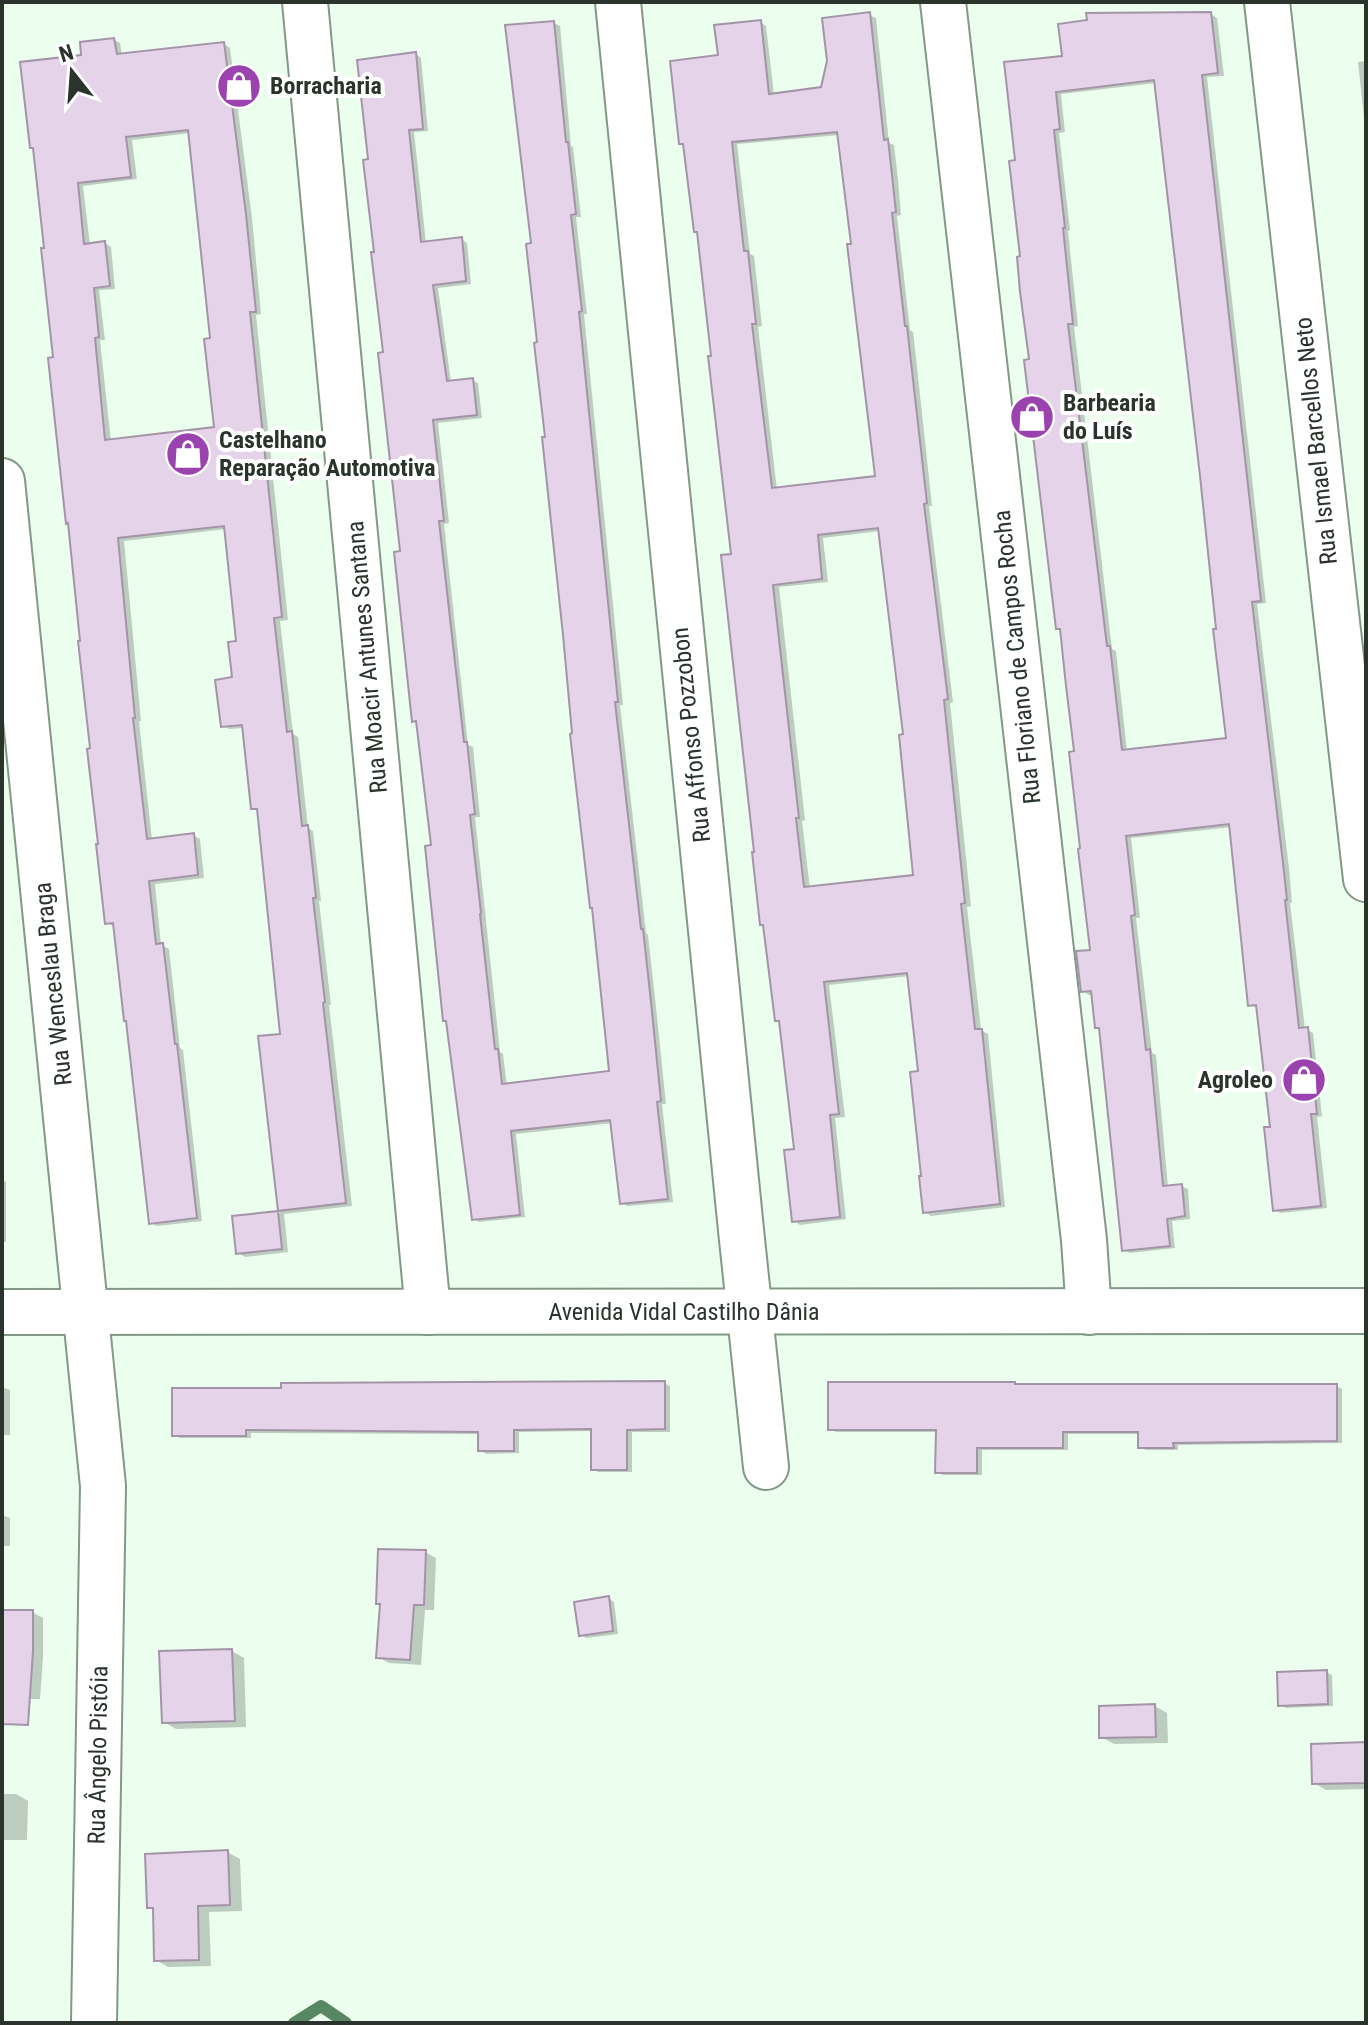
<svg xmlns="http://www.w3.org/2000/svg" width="1368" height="2025" viewBox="0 0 1368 2025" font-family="'Roboto Condensed',sans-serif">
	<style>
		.shadow { fill: #0003; fill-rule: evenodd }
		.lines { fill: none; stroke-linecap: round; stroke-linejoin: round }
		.stream { stroke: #588763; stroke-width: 12 }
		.building { fill: #e5d3e9; stroke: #a494a8; stroke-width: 2; fill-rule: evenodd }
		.street-casing { stroke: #839887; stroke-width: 48 }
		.secondary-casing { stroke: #839887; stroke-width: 48 }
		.street { stroke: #fff; stroke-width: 44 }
		.secondary { stroke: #fff; stroke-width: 44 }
		.labels { text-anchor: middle; stroke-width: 8; stroke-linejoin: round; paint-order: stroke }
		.poi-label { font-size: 24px; font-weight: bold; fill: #2a332c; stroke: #fff; text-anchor: start }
		.street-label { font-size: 24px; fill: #2a332c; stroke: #fff }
	</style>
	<rect width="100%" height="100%" fill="#ecffef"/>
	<g class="shadow">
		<path d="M1211,14L1217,18L1224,76L1207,77L1266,603L1257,604L1289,868L1292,903H1290L1305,1029L1313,1033L1322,1116L1317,1117L1327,1208L1281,1213L1275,1210L1272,1128L1258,1008L1250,1005L1232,827L1131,838L1140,918H1136L1152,1053L1156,1055L1168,1187L1181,1186L1188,1189L1190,1219L1172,1221L1175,1248L1130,1253L1124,1250L1102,1030L1097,1027L1093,994L1089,995L1083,991L1093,951L1076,753L1062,631L1058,628L1031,361L1022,258L1017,162L1064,57ZM1156,83L1218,630L1228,739L1127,751L1116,651L1112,649L1074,327L1078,326L1068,231L1070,230L1059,133L1065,132L1061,94Z"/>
		<path d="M869,15L876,18L889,143L894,145L898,180L901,215L897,216L910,330L913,332L917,367L932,506H929L953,702L950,703L971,906L967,907L981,1030L988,1034L1005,1207L931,1216L925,1212L920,1073L909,976L829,985L845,1117L835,1118L846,1219L800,1225L794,1221L796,1151L782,1022L757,854L733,556L714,357L721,57L760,22L766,26L774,95L823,89ZM840,135L854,245L878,478L777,490L758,327L762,326L754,256L750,254L737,144ZM880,531L905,736L915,876L810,889L802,821L805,820L779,587L828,582L823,538Z"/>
		<polygon points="554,23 560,26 571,146 573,147 581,217 576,217 587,314 584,314 623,705 620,705 646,933 648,935 656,1007 666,1104 662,1104 673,1202 627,1206 622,1203 613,1123 516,1134 525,1217 479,1222 474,1219 433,847 418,723 414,720 376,254 370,161 416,54 421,58 428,131 414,132 426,243 461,239 467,243 471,284 438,288 451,382 472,380 478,383 482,418 438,423 449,523 444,524 468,745 473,747 480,817 475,817 500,1052 503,1054 507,1086 611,1073 547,439 533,245"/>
		<path d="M114,40L120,43L122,56L224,44L230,48L252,218L261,314L256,315L288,620L280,621L293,734L298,737L308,828L313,831L321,901H319L331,1005H329L352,1206L284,1214L288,1252L245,1257L238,1253L234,1218L280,1213L261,1038L282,1035L259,812L253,808L244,728L229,729L223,726L235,679L239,643L226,529L124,541L141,721H139L152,840L193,835L200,839L204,878L155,884L161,945L169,949L180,1048L183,1050L202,1221L157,1226L151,1223L115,927L107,923L46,250L83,56ZM190,133L212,340L216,429L111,442L100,340H105L99,290L115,289L111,247L105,243L90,245L83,186L137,179L132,140Z"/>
		<polygon points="1366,61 1366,136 1358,62"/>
		<polygon points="2,1180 6,1182 6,1242 2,1242"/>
		<polygon points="664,1383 670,1386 670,1432 632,1432 632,1472 598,1472 593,1469 593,1431 519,1432 519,1453 486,1454 480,1450 480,1434 251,1433 251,1438 180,1438 174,1435"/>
		<polygon points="1019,1386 1337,1386 1342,1389 1342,1443 1178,1445 1178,1450 1146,1450 1140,1447 1140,1434 1068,1434 1068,1450 982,1450 982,1475 943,1475 937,1472 938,1432 836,1432 830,1429"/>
		<polygon points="2,1387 10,1390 10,1435 2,1435"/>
		<polygon points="2,1515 10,1518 10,1546 2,1546"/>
		<polygon points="425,1552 436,1558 434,1610 425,1610 421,1665 389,1663 378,1657"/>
		<polygon points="608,1598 614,1602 618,1634 586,1638 581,1635"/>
		<polygon points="2,1612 32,1612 43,1618 43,1658 40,1699 2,1699"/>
		<polygon points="232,1651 244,1658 246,1727 176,1729 164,1722"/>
		<polygon points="1326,1672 1332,1675 1333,1706 1286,1708 1280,1705"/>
		<polygon points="1155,1706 1167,1713 1168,1743 1114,1744 1101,1737"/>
		<polygon points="1366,1744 1366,1789 1326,1790 1314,1783"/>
		<polygon points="2,1794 16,1794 28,1801 27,1840 2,1840"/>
		<polygon points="227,1852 240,1859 242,1911 209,1912 211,1966 168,1967 156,1960 155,1911 149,1907"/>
	</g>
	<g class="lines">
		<polyline class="stream" points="294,2023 321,2006 346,2023"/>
	</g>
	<g class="building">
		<path d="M870,12L884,140L888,139L892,175L896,212L892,213L905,326H907L911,362L927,503L924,504L948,699L944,700L965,903L961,904L975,1029H982L1000,1204L923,1213L919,1176H921L910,1072L918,1071L907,973L824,982L839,1114L830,1115L840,1217L792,1222L784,1150L794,1149L779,1021H775L763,925H760L752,852H754L721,555L731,554L708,356H711L697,232H694L683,144H679L670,61L718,55L714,25L761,20L769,94L821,87L827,61L822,18ZM837,132L851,244H847L875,476L772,488L752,324H756L748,251H744L732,142ZM878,528L903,734L899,735L913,875L804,887L796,818H799L773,585L822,579L818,535Z"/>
		<path d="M1211,12L1218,73L1202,75L1261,601L1252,602L1283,863L1287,900H1285L1299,1028L1308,1027L1317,1114H1311L1321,1206L1273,1211L1264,1127H1270L1256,1005L1248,1006L1229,824L1126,836L1135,915L1131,916L1146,1050L1150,1049L1163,1186L1182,1184L1185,1216L1167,1219L1170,1246L1122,1251L1099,1028H1095L1091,991L1081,992L1076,951L1090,950L1078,849L1080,848L1069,752L1074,751L1066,686L1060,629H1056L1024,360L1029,359L1020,292L1017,257L1020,256L1009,161L1015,160L1004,62L1062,56L1058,24L1087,20L1086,13ZM1154,80L1200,476L1216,629H1213L1226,738L1122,750L1110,646H1107L1068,324H1073L1063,228H1065L1054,130L1060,129L1056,92Z"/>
		<polygon points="554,21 566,142 568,142 576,214 571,215 582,311 579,312 618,702 615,702 641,929 643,929 651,1002 661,1101 657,1102 668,1199 620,1204 610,1120 511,1131 520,1215 472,1220 446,1021 443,1021 425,846 431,845 416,721 412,722 394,552 400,551 378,353 383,352 371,252 374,252 363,160 368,159 357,60 416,52 423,129 409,130 421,242 462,237 466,281 433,285 447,381 473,378 477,415 433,420 444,521 439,521 464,742 467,742 475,814 470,815 481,913 480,914 495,1049 498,1049 502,1084 609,1071 592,908 590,908 570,734 572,733 563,635 542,437 545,437 534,343 537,342 526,244 531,243 505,25"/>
		<path d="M114,38L117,54L224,42L246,214L256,312H250L282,617L274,618L287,732L292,731L302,826L308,825L316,898H313L325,1002L323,1003L346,1203L278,1211L282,1249L236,1254L232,1216L278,1211L258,1036L280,1034L257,809H251L242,725L221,727L215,680L232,677L228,642L236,641L224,526L118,538L135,718H133L147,839L194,833L198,875L149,881L156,944L163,943L175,1044H177L197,1218L149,1224L126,1021H124L113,923L105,924L96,844H98L87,749L90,748L78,641H80L68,523L66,524L48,358L53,357L41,248H44L33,148H30L20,62L81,55L80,42ZM188,130L210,338L204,339L214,427L105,440L95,338L99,337L94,288L110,286L105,241L84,244L78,183L131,177L126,137Z"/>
		<polygon points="665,1381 665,1429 627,1430 627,1470 591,1470 591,1429 514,1430 514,1451 478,1451 478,1432 246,1430 246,1436 172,1436 172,1388 281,1388 281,1383"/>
		<polygon points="828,1382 1015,1382 1015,1384 1337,1384 1337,1441 1173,1443 1174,1448 1138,1448 1138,1432 1063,1432 1063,1448 977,1448 977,1473 935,1473 936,1430 828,1430"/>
		<polygon points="378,1549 426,1550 424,1605 414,1605 410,1660 376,1658 380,1604 376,1604"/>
		<polygon points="609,1596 613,1631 579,1636 574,1602"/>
		<polygon points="2,1610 33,1610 33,1651 28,1725 2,1724"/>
		<polygon points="232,1649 235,1721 162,1723 159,1651"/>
		<polygon points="1327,1670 1328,1704 1278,1706 1277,1672"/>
		<polygon points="1155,1704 1156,1737 1099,1738 1099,1706"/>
		<polygon points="1366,1742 1366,1783 1312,1784 1311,1744"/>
		<polygon points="228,1850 230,1905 198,1906 199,1960 154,1961 153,1908 147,1908 145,1854"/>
	</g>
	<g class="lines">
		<g class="street-casing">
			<g id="street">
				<polyline points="305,2 428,1312"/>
				<polyline points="618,2 741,1230 766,1467"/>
				<polyline points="943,2 1084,1240 1089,1312"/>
				<polyline points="1267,2 1366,879"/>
				<polyline points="2,481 103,1486 94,2023"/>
			</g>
		</g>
		<g class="secondary-casing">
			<polyline id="secondary" points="2,1312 1366,1311"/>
		</g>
		<use href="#street" class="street"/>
		<use href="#secondary" class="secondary"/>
	</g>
	<defs>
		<g id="shop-disc" transform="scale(2.3)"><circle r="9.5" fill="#9a42ae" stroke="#fff"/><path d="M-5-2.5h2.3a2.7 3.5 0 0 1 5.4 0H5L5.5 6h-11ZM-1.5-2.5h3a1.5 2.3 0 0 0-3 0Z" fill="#fff"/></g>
	</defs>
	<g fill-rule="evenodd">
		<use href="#shop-disc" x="239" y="86"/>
		<use href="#shop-disc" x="1032" y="417"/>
		<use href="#shop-disc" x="188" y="454"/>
		<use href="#shop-disc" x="1304" y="1080"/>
	</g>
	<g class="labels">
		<g class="poi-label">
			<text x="270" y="94">Borracharia</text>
			<text x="1063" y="411">Barbearia<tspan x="1063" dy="28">do Luís</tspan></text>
			<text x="219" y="448">Castelhano<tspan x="219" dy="28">Reparação Automotiva</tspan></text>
			<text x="1273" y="1088" text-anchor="end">Agroleo</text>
		</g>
		<g class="street-label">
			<text transform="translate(1316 441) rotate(-96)" y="8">Rua Ismael Barcellos Neto</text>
			<text transform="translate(367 657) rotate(-95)" y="8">Rua Moacir Antunes Santana</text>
			<text transform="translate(1017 657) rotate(-96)" y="8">Rua Floriano de Campos Rocha</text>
			<text transform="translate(691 735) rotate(-96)" y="8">Rua Affonso Pozzobon</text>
			<text transform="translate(53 984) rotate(-96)" y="8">Rua Wenceslau Braga</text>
			<text x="684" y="1320">Avenida Vidal Castilho Dânia</text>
			<text transform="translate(98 1755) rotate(-89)" y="8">Rua Ângelo Pistóia</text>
		</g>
	</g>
	<rect width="1368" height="2025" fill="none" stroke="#2a332c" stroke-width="8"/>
	<g transform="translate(72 72) rotate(343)" stroke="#ffffff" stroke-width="6" paint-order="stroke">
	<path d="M0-6L14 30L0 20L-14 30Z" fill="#2a332c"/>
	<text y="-12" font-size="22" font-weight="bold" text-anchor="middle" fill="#2a332c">N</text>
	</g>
</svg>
